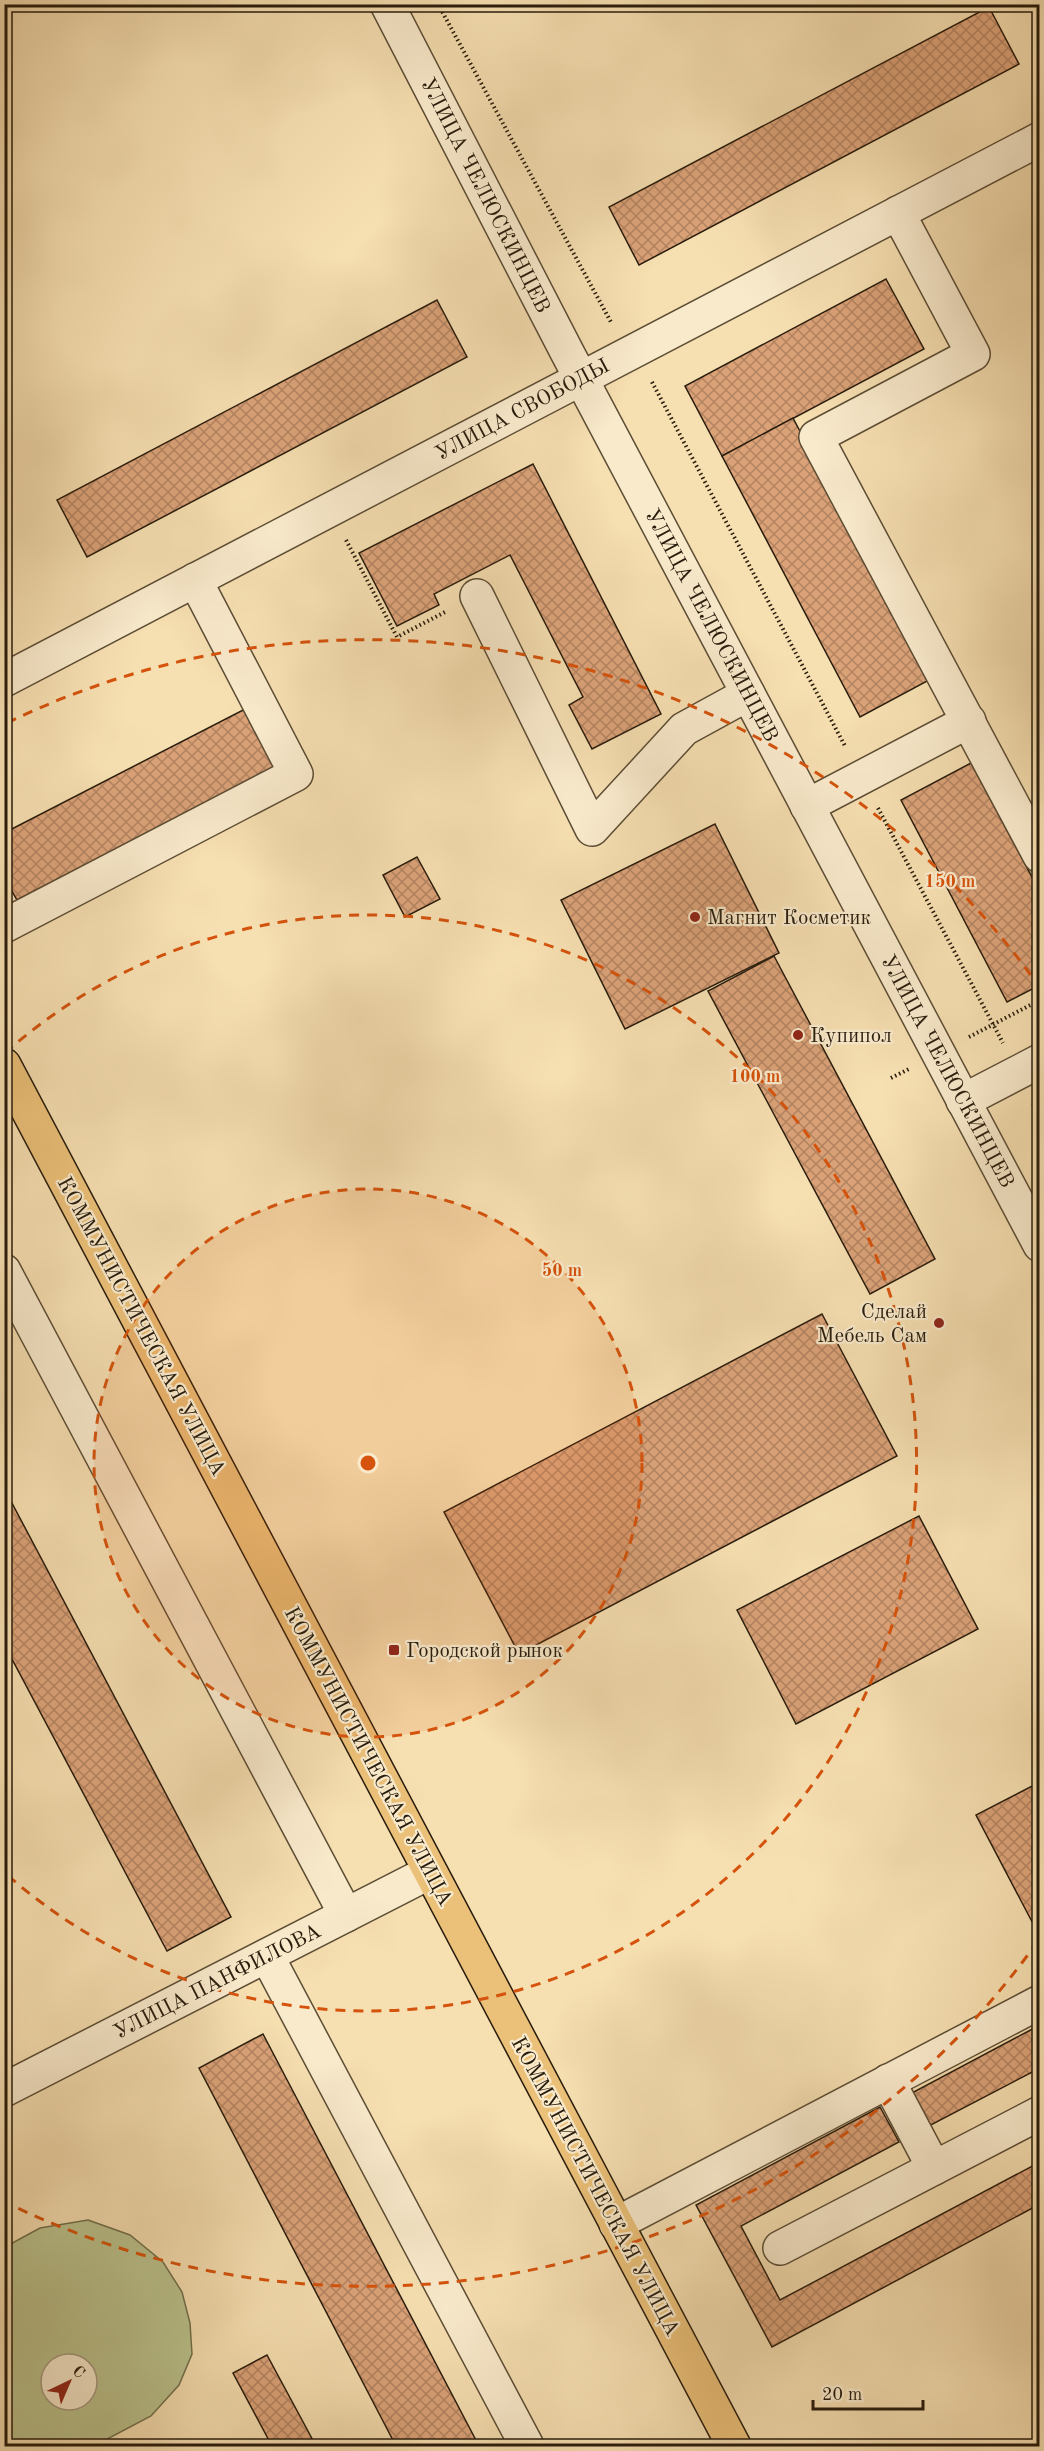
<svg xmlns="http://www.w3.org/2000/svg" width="1044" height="2451" viewBox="0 0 1044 2451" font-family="'Old Standard TT',serif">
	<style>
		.green { fill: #bac28d; stroke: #716f4c; stroke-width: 1.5; fill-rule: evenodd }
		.building { fill: url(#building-cross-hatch); stroke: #281c0c; stroke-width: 1.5 }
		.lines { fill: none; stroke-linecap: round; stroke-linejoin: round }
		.minor-casing { stroke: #5c4d35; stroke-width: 36 }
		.major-casing { stroke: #281c0c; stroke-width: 36 }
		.path { stroke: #281c0c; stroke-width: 4; stroke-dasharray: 1.5 3; stroke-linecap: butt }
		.minor { stroke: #f9eacc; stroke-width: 33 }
		.major { stroke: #ebc078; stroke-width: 33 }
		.ring { fill: none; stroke: #d5530c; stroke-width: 3; stroke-dasharray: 10 8 }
		.poi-dot { fill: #8f2418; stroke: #f9eacc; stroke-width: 2 }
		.labels { text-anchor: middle; stroke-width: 4.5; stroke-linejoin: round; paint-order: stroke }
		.street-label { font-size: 21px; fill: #281c0c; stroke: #f9eacc }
		.poi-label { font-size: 21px; fill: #281c0c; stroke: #f9eacc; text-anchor: start }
		.centre { fill: #d5530c; stroke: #f9eacc; stroke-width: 3 }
		.ring-label { font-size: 18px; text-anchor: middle; font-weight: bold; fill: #d5530c; stroke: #f9eacc; stroke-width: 4.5; stroke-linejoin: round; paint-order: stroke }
	</style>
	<defs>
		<pattern id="building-cross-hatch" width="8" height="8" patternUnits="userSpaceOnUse" patternTransform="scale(1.5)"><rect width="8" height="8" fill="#dba278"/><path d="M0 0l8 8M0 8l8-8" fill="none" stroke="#b28361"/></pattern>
	</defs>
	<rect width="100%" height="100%" fill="#f6dfb1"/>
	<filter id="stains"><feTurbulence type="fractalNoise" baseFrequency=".00333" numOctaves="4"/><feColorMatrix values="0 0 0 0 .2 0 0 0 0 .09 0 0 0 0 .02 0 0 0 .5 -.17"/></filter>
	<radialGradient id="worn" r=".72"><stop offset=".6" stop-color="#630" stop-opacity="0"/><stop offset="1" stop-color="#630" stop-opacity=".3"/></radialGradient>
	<path class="green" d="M88,2220L130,2235L163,2262L182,2292L190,2323L192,2354L179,2385L151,2416L94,2446H5V2247L40,2228ZM51,2364H87V2400H51Z"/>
	<g class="building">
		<polygon points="989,7 1019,64 639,265 609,207"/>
		<polygon points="886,279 924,349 722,456 685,386"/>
		<polygon points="437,300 467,357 87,557 57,500"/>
		<polygon points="793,418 931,679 860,717 722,456"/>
		<polygon points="533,464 661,714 592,749 569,705 583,697 510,555 434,594 439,605 397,626 359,553"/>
		<polygon points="247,708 277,766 17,900 4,877 4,833"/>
		<polygon points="971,763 1040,892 1040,985 1007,1002 901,800"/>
		<polygon points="715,824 779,953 625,1029 561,900"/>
		<polygon points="417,857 440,899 405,917 383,875"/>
		<polygon points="774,956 935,1259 870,1294 708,991"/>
		<polygon points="822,1314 897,1456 519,1654 444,1512"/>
		<polygon points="4,1488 231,1917 167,1951 4,1644"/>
		<polygon points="919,1516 978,1629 796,1724 737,1610"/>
		<polygon points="1040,1782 1040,1937 976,1815"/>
		<polygon points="1040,2025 1040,2068 925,2128 908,2095"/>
		<polygon points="263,2034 479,2446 396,2446 199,2068"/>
		<polygon points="880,2107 899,2142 741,2226 780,2300 1040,2162 1040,2204 772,2347 696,2205"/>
		<polygon points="267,2355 316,2446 272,2446 233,2373"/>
	</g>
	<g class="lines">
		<g class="minor-casing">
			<g id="minor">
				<polyline points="387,4 568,354 1040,1245"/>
				<polyline points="898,213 973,354 816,437 1040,856"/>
				<polyline points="477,596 592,829 684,729 748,694"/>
				<polyline points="4,680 1040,139"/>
				<polyline points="807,806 969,721"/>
				<polyline points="4,926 296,774 195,580"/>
				<polyline points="963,1101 1040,1061"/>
				<polyline points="4,1271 346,1915"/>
				<polyline points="267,1956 527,2446"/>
				<polyline points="888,2081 934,2168"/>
				<polyline points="4,2090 430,1872"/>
				<polyline points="616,2224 1040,2002"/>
				<polyline points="780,2248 1040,2113"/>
			</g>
		</g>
		<g class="major-casing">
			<polyline id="major" points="4,1065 734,2446"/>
		</g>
		<g class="path">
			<polyline points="438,4 612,324"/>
			<polyline points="652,382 845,746"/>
			<polyline points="346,540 397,637 447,611"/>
			<polyline points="878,808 1003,1043"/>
			<polyline points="969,1037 1040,1000"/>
			<polyline points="891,1078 909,1069"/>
			<polyline points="1033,1103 1040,1116"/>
		</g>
		<use href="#minor" class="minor"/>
		<use href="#major" class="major"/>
	</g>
	<circle cx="368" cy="1463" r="274" fill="#d5530c" fill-opacity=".12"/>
	<g class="ring">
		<circle cx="368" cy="1463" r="274"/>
		<path d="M5 1053A548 548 0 1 1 5 1873"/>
		<path d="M1038 1941A823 823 0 0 1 7 2203M7 723A823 823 0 0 1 1038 985"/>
	</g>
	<g class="poi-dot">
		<circle cx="695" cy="917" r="6"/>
		<circle cx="798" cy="1035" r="6"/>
		<circle cx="939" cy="1323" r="6"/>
		<rect x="388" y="1644" width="12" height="12" rx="3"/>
	</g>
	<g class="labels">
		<g class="street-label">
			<text transform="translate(486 195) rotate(63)" y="7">УЛИЦА ЧЕЛЮСКИНЦЕВ</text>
			<text transform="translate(522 409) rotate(-28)" y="7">УЛИЦА СВОБОДЫ</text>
			<text transform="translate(712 625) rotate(62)" y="7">УЛИЦА ЧЕЛЮСКИНЦЕВ</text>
			<text transform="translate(948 1071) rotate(62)" y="7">УЛИЦА ЧЕЛЮСКИНЦЕВ</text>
			<text transform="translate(142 1326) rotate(62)" y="7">КОММУНИСТИЧЕСКАЯ УЛИЦА</text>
			<text transform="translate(369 1756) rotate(62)" y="7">КОММУНИСТИЧЕСКАЯ УЛИЦА</text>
			<text transform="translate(217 1981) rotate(-27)" y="7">УЛИЦА ПАНФИЛОВА</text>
			<text transform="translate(596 2186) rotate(62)" y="7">КОММУНИСТИЧЕСКАЯ УЛИЦА</text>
		</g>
		<g class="poi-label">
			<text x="707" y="924">Магнит Косметик</text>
			<text x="810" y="1042">Купипол</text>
			<text x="927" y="1318" text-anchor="end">Сделай<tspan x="927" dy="24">Мебель Сам</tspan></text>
			<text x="406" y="1657">Городской рынок</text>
		</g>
	</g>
	<circle cx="368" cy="1463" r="9" class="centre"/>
	<g class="ring-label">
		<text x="950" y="887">150 m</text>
		<text x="755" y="1082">100 m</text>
		<text x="562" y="1276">50 m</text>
	</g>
	<rect width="1044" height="2451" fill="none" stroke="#f6dfb1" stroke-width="24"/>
	<rect x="6" y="6" width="1032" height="2439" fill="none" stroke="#281c0c" stroke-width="3"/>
	<rect x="12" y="12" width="1020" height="2427" fill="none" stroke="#281c0c" stroke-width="1.5"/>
	<g transform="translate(69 2382) rotate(44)"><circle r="28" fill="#f9eacc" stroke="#a5987f" stroke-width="1.5"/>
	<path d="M0-4.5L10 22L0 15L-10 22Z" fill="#8f2418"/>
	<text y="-9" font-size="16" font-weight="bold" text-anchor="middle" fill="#281c0c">С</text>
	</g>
	<path d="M813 2400v9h110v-9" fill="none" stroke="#281c0c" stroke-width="3"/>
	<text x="822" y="2400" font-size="18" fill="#281c0c" stroke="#f9eacc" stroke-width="4.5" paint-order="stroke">20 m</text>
	<rect width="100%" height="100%" filter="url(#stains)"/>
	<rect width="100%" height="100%" fill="url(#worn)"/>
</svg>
